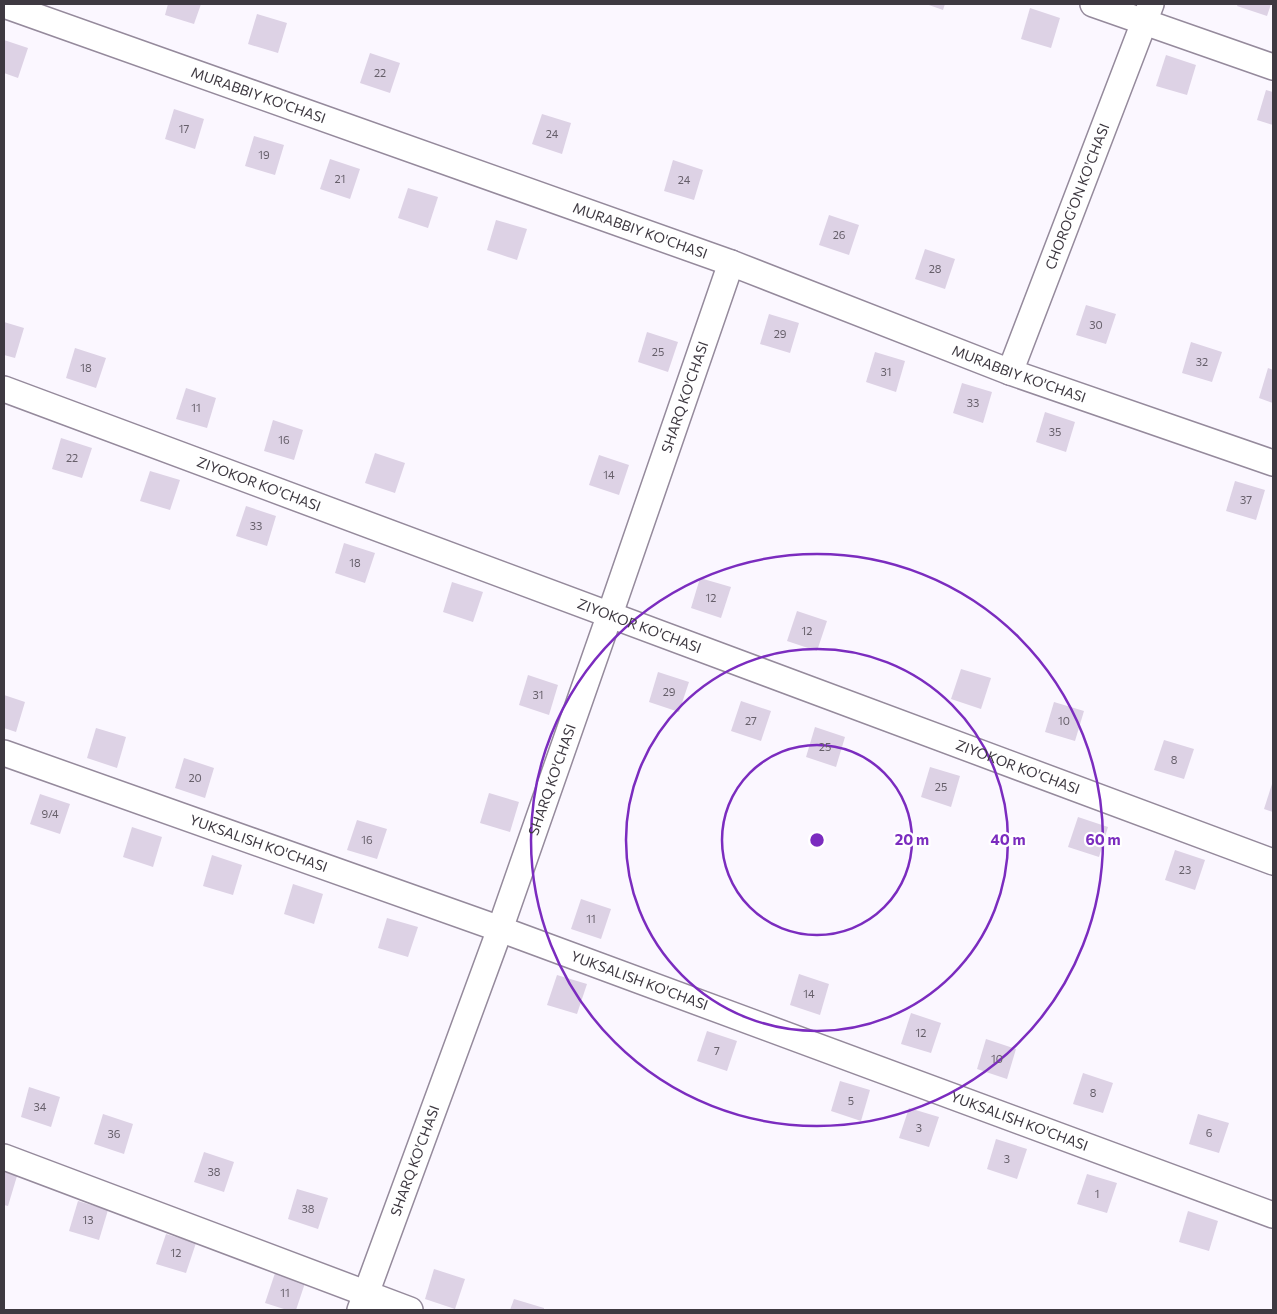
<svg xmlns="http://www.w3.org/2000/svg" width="1277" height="1314" viewBox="0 0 1277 1314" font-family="Commissioner,sans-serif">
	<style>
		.building { fill: #ddd2e5 }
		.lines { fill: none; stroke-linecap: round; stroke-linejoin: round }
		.street-casing { stroke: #958a9c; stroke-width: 28 }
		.street { stroke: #fff; stroke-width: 25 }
		.ring { fill: none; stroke: #7b2cbf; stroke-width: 2.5 }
		.labels { text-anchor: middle; stroke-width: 4.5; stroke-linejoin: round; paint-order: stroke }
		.number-label { font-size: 11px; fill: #665f6a }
		.street-label { font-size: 14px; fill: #3e3941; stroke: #fff }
		.centre { fill: #7b2cbf; stroke: #fff; stroke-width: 2.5 }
		.ring-label { font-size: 15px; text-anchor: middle; font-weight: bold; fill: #7b2cbf; stroke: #fff; stroke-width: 4.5; stroke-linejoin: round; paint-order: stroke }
	</style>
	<rect width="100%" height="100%" fill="#fbf7ff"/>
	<g class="building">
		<polygon points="168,4 201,4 194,24 165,15"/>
		<polygon points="926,4 945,4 943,10"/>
		<polygon points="1238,4 1271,4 1267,16 1237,6"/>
		<polygon points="1030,8 1060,18 1051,48 1021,39"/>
		<polygon points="257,14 287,23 278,53 248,44"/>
		<polygon points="4,40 28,48 18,78 4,73"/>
		<polygon points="370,53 400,63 390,93 360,83"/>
		<polygon points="1166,55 1196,65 1187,95 1156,86"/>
		<polygon points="1266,90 1273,92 1273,125 1257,120"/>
		<polygon points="174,109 204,119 195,149 165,139"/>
		<polygon points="542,114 571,123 562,154 532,144"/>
		<polygon points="254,136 284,145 275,175 245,166"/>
		<polygon points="330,159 360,169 350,199 320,189"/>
		<polygon points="673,160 703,170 694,200 664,191"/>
		<polygon points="408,188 438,197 428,228 398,218"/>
		<polygon points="829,215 859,225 849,255 819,245"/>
		<polygon points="496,220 527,229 517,260 487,250"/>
		<polygon points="925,249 955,259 945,289 915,279"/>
		<polygon points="1086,305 1116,314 1106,344 1076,335"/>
		<polygon points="769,314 799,323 790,353 760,344"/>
		<polygon points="4,322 24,328 15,358 4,355"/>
		<polygon points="647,332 678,342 668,372 638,362"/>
		<polygon points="1191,342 1222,352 1212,382 1182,373"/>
		<polygon points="75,348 106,358 96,388 66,378"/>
		<polygon points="875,352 905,361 896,392 866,382"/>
		<polygon points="1268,368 1273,370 1273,403 1259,398"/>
		<polygon points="962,383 992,392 983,423 953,413"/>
		<polygon points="186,388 216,398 207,428 176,419"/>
		<polygon points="1045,412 1075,422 1066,452 1036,442"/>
		<polygon points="273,420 303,430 294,460 264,451"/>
		<polygon points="61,438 92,448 82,478 52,469"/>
		<polygon points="375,453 405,463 395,493 365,483"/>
		<polygon points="599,455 629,465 619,495 589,485"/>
		<polygon points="150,471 180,480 170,510 140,501"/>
		<polygon points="1235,481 1265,490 1256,520 1226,511"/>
		<polygon points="246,506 276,516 267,546 236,536"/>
		<polygon points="344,543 375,553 365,583 335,573"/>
		<polygon points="700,578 731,587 721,618 691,608"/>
		<polygon points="452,582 483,592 473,622 443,612"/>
		<polygon points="797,611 827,621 817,651 787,641"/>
		<polygon points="961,669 991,678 981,709 951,699"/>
		<polygon points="658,672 689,682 679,712 649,702"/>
		<polygon points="528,675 558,685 549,715 519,705"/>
		<polygon points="4,695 25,702 16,732 4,728"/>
		<polygon points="741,701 771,711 761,741 731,731"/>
		<polygon points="1054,702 1084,711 1075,741 1045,732"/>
		<polygon points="815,727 845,737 836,767 806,757"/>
		<polygon points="96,728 126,737 117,768 87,758"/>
		<polygon points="1164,740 1194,749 1184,779 1154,770"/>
		<polygon points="184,758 214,768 205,798 175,788"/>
		<polygon points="930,767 960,776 951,807 921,797"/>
		<polygon points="1273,781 1273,812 1264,809"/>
		<polygon points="489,793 519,802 510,832 480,823"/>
		<polygon points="40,794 70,804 60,834 30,824"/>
		<polygon points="1078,817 1108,827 1099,857 1068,847"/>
		<polygon points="357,820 387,829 377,859 347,850"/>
		<polygon points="132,827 162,837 153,867 123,857"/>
		<polygon points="1175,850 1205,860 1195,890 1165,880"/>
		<polygon points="212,855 242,865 233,895 203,886"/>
		<polygon points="293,884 323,894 314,924 284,914"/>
		<polygon points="581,899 611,909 601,939 571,929"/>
		<polygon points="387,918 418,927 408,957 378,948"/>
		<polygon points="799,974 829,984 820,1015 790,1005"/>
		<polygon points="557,975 587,984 577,1014 547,1005"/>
		<polygon points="911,1013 941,1023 931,1053 901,1044"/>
		<polygon points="707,1031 737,1041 727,1071 697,1061"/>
		<polygon points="986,1039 1016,1049 1007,1079 977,1069"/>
		<polygon points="1083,1073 1113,1083 1103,1113 1073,1104"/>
		<polygon points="840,1081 870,1090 861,1121 831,1111"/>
		<polygon points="29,1087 60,1097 51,1127 21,1117"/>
		<polygon points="909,1108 939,1117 929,1147 899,1138"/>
		<polygon points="103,1114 133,1124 124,1154 94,1144"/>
		<polygon points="1198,1114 1229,1123 1219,1153 1189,1144"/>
		<polygon points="996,1139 1027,1149 1017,1179 987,1169"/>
		<polygon points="204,1152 234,1162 224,1192 194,1182"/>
		<polygon points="4,1172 17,1176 8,1206 4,1205"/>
		<polygon points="1087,1174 1117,1183 1107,1213 1077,1204"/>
		<polygon points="297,1189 328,1198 318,1229 288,1219"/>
		<polygon points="78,1201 108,1210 99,1240 69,1231"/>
		<polygon points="1188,1211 1218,1221 1209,1251 1179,1242"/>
		<polygon points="166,1234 196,1243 186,1273 156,1264"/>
		<polygon points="434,1269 465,1279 455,1309 425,1299"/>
		<polygon points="275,1273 305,1283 296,1310 287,1310 265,1303"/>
		<polygon points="514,1299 544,1308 544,1310 510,1310"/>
	</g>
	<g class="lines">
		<g class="street-casing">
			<g id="street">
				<polyline points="1093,4 1273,67"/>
				<path id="s1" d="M4,5L731,263L1010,372L1273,463"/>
				<path id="s2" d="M1010,372L1151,4"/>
				<path id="s3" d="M4,389L1273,862"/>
				<path id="s4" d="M4,753L500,929L1273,1215"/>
				<polyline points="4,1157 410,1310"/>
				<path id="s5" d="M360,1310L500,929L610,614L731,263"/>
			</g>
		</g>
		<use href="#street" class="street"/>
	</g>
	<g class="ring">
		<circle cx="817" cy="840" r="95"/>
		<circle cx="817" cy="840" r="191"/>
		<circle cx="817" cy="840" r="286"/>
	</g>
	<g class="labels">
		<g class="number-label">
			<text x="380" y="77">22</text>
			<text x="184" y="133">17</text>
			<text x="552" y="138">24</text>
			<text x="264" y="159">19</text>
			<text x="340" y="183">21</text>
			<text x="684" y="184">24</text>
			<text x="839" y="239">26</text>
			<text x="935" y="273">28</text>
			<text x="1096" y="329">30</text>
			<text x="780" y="338">29</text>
			<text x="658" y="356">25</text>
			<text x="1202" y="366">32</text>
			<text x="86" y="372">18</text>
			<text x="886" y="376">31</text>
			<text x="973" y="407">33</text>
			<text x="196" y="412">11</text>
			<text x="1055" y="436">35</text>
			<text x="284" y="444">16</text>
			<text x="72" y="462">22</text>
			<text x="609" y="479">14</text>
			<text x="1246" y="504">37</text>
			<text x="256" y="530">33</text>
			<text x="355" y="567">18</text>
			<text x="711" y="602">12</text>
			<text x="807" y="635">12</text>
			<text x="669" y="696">29</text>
			<text x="538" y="699">31</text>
			<text x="751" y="725">27</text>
			<text x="1064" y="725">10</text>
			<text x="825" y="751">25</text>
			<text x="1174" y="764">8</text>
			<text x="195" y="782">20</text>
			<text x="941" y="791">25</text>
			<text x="50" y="818">9/4</text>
			<text x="367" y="844">16</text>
			<text x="1185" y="874">23</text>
			<text x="591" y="923">11</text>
			<text x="809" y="998">14</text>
			<text x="921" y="1037">12</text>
			<text x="717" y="1055">7</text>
			<text x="997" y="1063">10</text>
			<text x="1093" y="1097">8</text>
			<text x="851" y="1105">5</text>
			<text x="40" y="1111">34</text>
			<text x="919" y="1132">3</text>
			<text x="1209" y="1137">6</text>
			<text x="114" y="1138">36</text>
			<text x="1007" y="1163">3</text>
			<text x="214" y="1176">38</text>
			<text x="1097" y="1198">1</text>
			<text x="308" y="1213">38</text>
			<text x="88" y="1224">13</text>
			<text x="176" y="1257">12</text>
			<text x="285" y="1297">11</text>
		</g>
		<g class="street-label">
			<text dy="5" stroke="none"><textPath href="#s1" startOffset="270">MURABBIY KO'CHASI</textPath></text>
			<text dy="5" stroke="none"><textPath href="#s2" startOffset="188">CHOROG'ON KO'CHASI</textPath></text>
			<text dy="5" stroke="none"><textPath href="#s1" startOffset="675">MURABBIY KO'CHASI</textPath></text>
			<text dy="5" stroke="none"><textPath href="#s1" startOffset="1080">MURABBIY KO'CHASI</textPath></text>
			<text dy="5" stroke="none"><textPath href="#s5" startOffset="969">SHARQ KO'CHASI</textPath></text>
			<text dy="5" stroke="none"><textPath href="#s3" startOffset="272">ZIYOKOR KO'CHASI</textPath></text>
			<text dy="5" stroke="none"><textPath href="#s3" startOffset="678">ZIYOKOR KO'CHASI</textPath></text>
			<text dy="5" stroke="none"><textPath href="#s3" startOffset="1082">ZIYOKOR KO'CHASI</textPath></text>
			<text dy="5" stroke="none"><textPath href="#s5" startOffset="564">SHARQ KO'CHASI</textPath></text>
			<text dy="5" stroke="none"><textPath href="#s4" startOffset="270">YUKSALISH KO'CHASI</textPath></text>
			<text dy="5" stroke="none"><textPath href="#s4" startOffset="675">YUKSALISH KO'CHASI</textPath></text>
			<text dy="5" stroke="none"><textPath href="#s4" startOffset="1080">YUKSALISH KO'CHASI</textPath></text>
			<text dy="5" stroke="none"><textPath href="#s5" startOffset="159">SHARQ KO'CHASI</textPath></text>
		</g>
	</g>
	<circle cx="817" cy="840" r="8" class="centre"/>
	<g class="ring-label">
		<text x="912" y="845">20 m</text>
		<text x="1008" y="845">40 m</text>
		<text x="1103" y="845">60 m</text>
	</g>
	<rect width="1277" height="1314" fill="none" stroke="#3e3941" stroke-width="10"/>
</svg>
